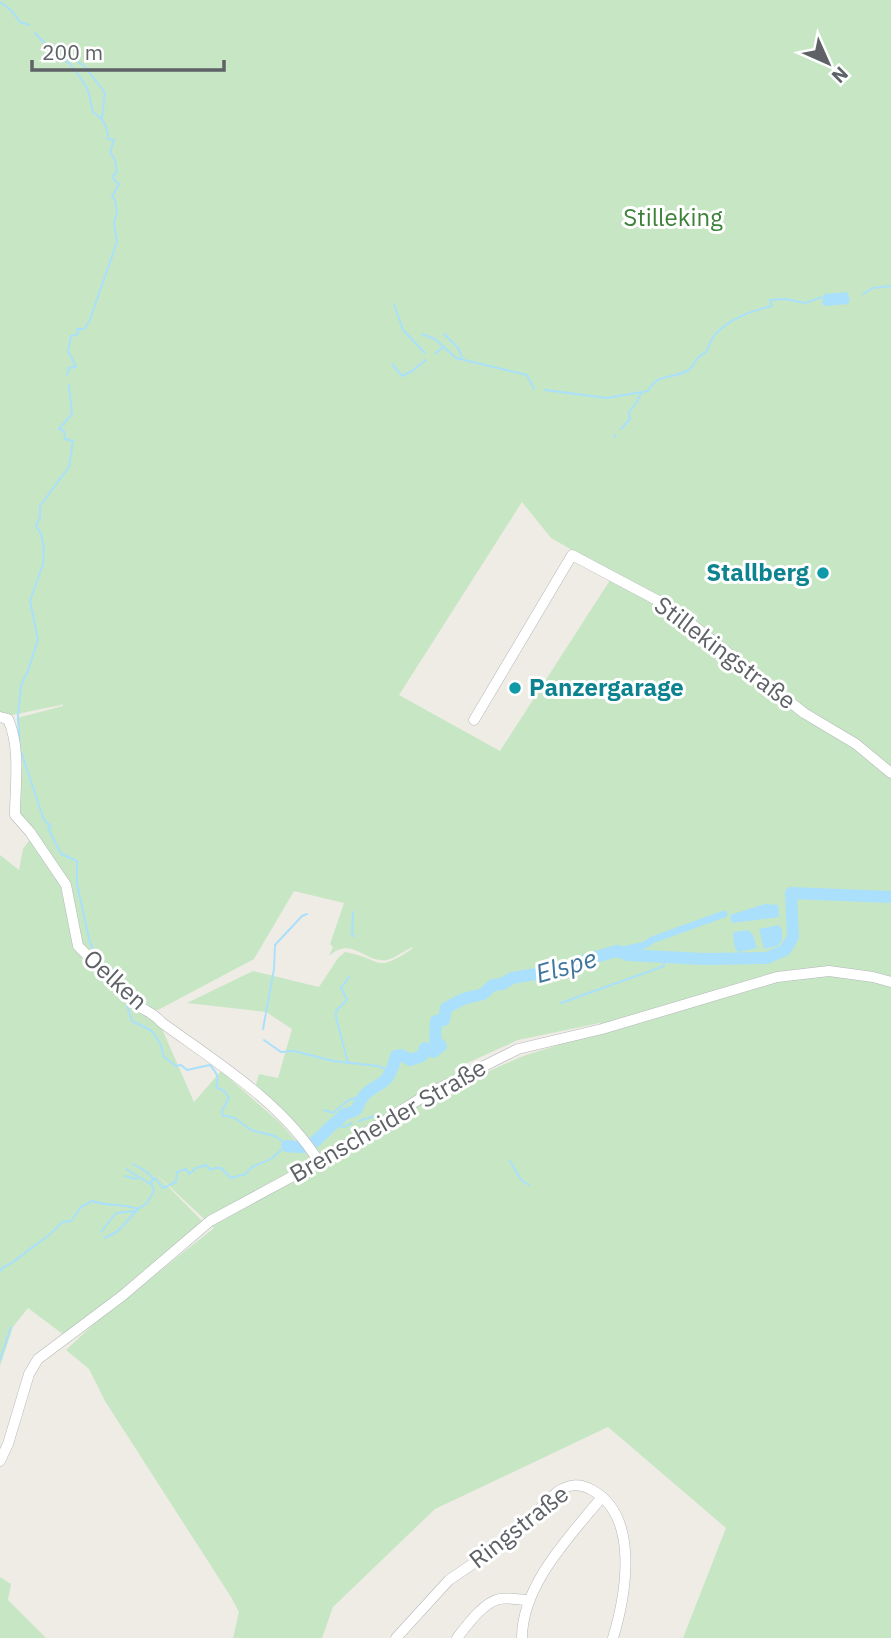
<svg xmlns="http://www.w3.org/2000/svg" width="891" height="1638" viewBox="0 0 891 1638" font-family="'IBM Plex Sans',sans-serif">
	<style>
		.green { fill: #c7e6c4; fill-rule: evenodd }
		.water { fill: #aae0fb }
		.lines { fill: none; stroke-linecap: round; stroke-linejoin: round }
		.stream { stroke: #aae0fb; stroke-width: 2 }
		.canal { stroke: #aae0fb; stroke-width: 7 }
		.river { stroke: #aae0fb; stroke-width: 12 }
		.minor-casing { stroke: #b3b7ba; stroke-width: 11 }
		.minor { stroke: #fff; stroke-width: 10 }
		.culture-dot { fill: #0f9aa8; stroke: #fff; stroke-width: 2.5 }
		.labels { text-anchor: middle; stroke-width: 6; stroke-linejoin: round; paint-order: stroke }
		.park-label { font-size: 24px; fill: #3c8239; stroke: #fff }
		.culture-label { font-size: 24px; font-weight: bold; fill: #0d838f; stroke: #fff; text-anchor: end }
		.street-label { font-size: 24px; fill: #5e6266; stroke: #fff }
		.water-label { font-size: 26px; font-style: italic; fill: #41769c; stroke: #fff }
	</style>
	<rect width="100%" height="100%" fill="#efece6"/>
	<g class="green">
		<path d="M0,0H891V1638H683L726,1528L608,1427L435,1509L333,1607L322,1638H233L239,1612L231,1597L105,1401L89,1369L66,1350L98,1320L214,1228L156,1174L202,1221L143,1273L64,1335L28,1308L13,1327L0,1366V855L19,870L23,849L30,839L65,886L76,948L159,1022L194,1102L221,1071L279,1122L299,1144L306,1138L254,1091L259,1074L278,1078L292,1029L266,1012L187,1003L253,971L319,987L338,958L345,952C384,959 374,975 413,948L412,947C404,951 395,958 387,960C364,963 352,935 329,956L333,947L330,944L344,903L294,891L254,959L158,1010L145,1009L82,949L69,883L20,817L18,769L22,768C23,754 18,733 17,718L63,706L61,703V705L12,715L0,716ZM522,502L551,538L614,574L500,751L399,695ZM600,1023V1032L523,1056L462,1083L454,1069L518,1040Z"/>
		<polygon points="0,1577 11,1584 8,1600 46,1638 0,1638"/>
	</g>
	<g class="water">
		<polygon points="847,292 850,299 848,304 825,306 822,304 824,294"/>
		<polygon points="765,904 778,905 779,917 732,923 730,915"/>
		<polygon points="779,925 782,930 782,941 777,946 764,949 759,929"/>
		<polygon points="748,930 753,935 757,948 738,952 735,948 733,935 734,932"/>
	</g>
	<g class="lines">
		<g class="stream">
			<polyline points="0,2 12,11 20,22 29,25"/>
			<path d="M35,33L56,55L70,64L80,77L88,90L93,112C103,119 108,126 108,139L114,140L110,152L115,160L117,172L113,176L114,180L119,184L112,197L115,199L117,213L114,222L117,242L89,322L84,329H77L78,334L71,336L68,351L76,367L69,368L67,375"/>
			<polyline points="65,59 75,59 86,68 105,93 102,119"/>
			<polyline points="863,294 873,288 891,286"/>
			<polyline points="394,304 403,330 425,353"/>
			<polyline points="422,334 435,339 456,358 527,375 534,389"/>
			<polyline points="444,334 459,349 462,357"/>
			<polyline points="436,353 443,347"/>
			<polyline points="392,364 402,376 412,371 426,360"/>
			<polyline points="69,385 72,414 59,429 64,431 65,439 73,441 69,467 40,506 40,517 36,526 41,534 44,548 43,564 30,601 38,639 28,671 21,685 18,717 20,749 44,820 51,826 48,828 61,854 77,861 77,884 90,943 100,961 111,968 124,985"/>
			<path d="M545,390L607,398L648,391C657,373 672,379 687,371C693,368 694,362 698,358C700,355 704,354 707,351C713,324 747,312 772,306L770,300L785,299L805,303L822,297"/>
			<polyline points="621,429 630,419 629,412 637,402 641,393"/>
			<polyline points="614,437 616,435"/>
			<polyline points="353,912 352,935 354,936"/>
			<polyline points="561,1003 664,966 665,957"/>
			<polyline points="263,1029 274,969 275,945 302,916 307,914"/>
			<polyline points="264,1040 281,1052 294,1051 333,1061 378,1066 390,1071"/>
			<polyline points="348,1063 336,1017 336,1011 347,1000 341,988 349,977"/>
			<polyline points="324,1110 333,1113 347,1101 358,1097 368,1088 373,1087"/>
			<polyline points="359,1121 377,1115"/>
			<polyline points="338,1123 339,1126 344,1127 352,1123"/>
			<polyline points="510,1161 521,1180 529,1185"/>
			<polyline points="133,1164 147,1172 153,1179"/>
			<polyline points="126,1169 152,1185"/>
			<polyline points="125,1176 137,1179"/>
			<polyline points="101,1232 116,1213 136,1211"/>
			<polyline points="105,1238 118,1231 138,1209"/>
			<path d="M1,1271L2,1268C12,1264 17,1259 26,1252C39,1242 51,1236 62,1222L71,1221L81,1207L92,1201C108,1207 123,1203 138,1209L147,1203L154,1191L151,1182L155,1178L163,1188L176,1182L177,1172L186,1169L189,1174L196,1168L206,1165L211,1170L214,1168H221L231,1178L246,1174C252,1163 262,1165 272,1158C277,1154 280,1150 287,1146C273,1131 268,1136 252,1130C241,1125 237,1115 223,1116L222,1111L229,1098L224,1091L216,1087C219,1077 217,1073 210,1065L187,1070L181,1065L176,1066L164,1057L160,1043L152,1031L132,1021L127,1005"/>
			<polyline points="0,1360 11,1327"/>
		</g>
		<polyline class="canal" points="619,951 645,945 652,940 724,914"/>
		<path class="river" d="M287,1146C312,1149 309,1147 327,1130C333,1123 339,1122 344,1114C362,1110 354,1109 363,1097C367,1091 374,1088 380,1084C389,1080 394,1065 396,1056L401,1055L410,1060L422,1056L425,1048L433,1052L441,1046L435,1040L436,1021L444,1020L446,1008L463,999L483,994L493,985L502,984L512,978L566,969L579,962L613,952L619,951L627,955L704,959L767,958L785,950L793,937L791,893L891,897"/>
		<g class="minor-casing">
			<g id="minor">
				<path d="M0,717L8,719C21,748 15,785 15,815L30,832L66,885L78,946L136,1004C145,1011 154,1013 161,1022C217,1063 282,1102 319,1162"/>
				<polyline points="474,720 572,555 670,607 804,713 856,744 891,773"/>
				<polyline points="0,1461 8,1444 29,1374 38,1359 122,1296 210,1221 319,1162 426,1095 518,1049 602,1029 777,977 829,971 873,977 891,982"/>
				<path d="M396,1638L449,1580L508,1540L557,1492C569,1484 579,1483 592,1490C640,1516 626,1595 613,1638"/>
				<path d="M457,1638C467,1625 483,1603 499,1599C508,1597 519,1600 528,1600"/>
				<path d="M522,1638C522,1585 570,1536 602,1497"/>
			</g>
		</g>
		<use href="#minor" class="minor"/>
	</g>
	<g class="culture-dot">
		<circle cx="823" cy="573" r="7"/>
		<circle cx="515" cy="688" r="7"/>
	</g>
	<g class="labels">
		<g class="park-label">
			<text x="673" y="226">Stilleking</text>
		</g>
		<g class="culture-label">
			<text x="809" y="581">Stallberg</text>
			<text x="529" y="696" text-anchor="start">Panzergarage</text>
		</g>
		<g class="street-label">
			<text transform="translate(725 653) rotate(37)" y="8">Stillekingstraße</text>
			<text transform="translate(115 980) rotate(42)" y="8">Oelken</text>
			<text transform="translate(388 1121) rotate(-30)" y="8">Brenscheider Straße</text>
			<text transform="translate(519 1527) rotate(-38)" y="8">Ringstraße</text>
		</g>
		<g class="water-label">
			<text transform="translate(566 966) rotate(-16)" y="9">Elspe</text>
		</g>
	</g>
	<g transform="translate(828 63) rotate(135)" stroke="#ffffff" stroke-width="5" paint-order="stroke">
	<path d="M0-5L12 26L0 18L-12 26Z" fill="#5e6266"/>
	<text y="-10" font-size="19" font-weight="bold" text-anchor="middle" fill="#5e6266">N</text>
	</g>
	<path d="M32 60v10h192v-10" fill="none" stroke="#5e6266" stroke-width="3.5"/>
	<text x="42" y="60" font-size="21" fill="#5e6266" stroke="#ffffff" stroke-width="5" paint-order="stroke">200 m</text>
</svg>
